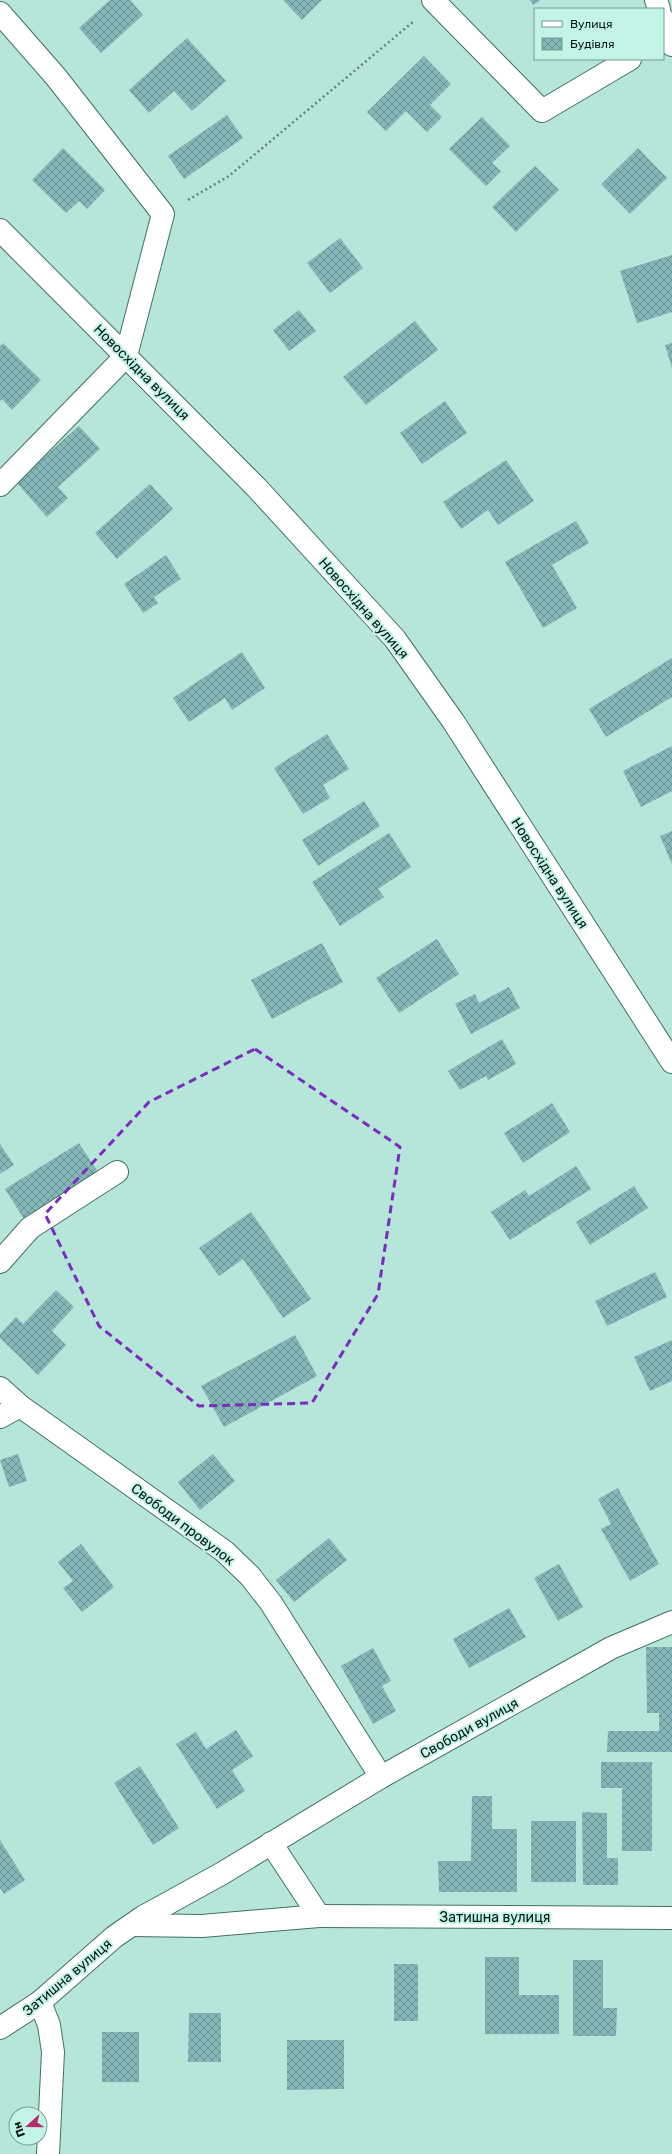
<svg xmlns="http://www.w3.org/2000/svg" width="672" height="2154" viewBox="0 0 672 2154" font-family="Rubik,sans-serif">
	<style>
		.building { fill: url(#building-cross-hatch) }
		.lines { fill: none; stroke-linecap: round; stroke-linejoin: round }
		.minor-casing { stroke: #437065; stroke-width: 24 }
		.path { stroke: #61837b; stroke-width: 2.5; stroke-dasharray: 2 3; stroke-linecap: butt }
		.minor { stroke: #fff; stroke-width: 22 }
		.marked { fill: none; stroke: #7b2cbf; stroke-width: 3; stroke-dasharray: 8 5; stroke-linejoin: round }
		.labels { text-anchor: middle; stroke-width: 4; stroke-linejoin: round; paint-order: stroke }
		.street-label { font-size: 14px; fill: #071a16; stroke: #c2f3e6 }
	</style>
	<defs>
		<pattern id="building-cross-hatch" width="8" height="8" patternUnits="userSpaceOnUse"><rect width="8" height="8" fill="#84b7b7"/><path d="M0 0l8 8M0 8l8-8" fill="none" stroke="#6a9494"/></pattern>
	</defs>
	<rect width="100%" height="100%" fill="#b6e6d9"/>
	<g class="building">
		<polygon points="110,0 130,0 143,15 101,53 79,28"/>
		<polygon points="283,0 322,0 302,20"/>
		<polygon points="530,0 541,0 533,5"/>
		<polygon points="187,38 226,81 192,111 174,91 149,113 129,90"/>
		<polygon points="424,56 451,84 430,105 442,117 427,132 406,111 386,131 367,112"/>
		<polygon points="227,115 243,138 184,179 168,156"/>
		<polygon points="482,117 510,146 492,163 501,171 486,186 449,149"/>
		<polygon points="63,148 105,190 87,209 79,201 66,213 32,180"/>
		<polygon points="638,148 667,178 630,214 601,184"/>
		<polygon points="535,166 559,190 516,232 492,207"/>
		<polygon points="340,238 363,268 330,293 307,263"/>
		<polygon points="672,255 672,312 637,323 620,271"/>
		<polygon points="299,310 316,331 289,351 273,330"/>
		<polygon points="415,321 438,350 366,405 343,377"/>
		<polygon points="3,343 41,380 12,410 2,399 0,401 0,346"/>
		<polygon points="672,343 672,368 665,345"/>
		<polygon points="445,401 467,433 422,464 400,433"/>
		<polygon points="79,426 100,449 58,487 68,498 47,517 16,482"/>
		<polygon points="506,460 534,501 498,525 488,510 461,529 443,502"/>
		<polygon points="150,484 173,509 117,559 95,533"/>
		<polygon points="576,521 589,543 552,565 577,608 543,628 505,562"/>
		<polygon points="166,555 181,579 154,597 158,603 143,613 124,584"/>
		<polygon points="242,652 265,688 232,710 225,698 189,722 173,698"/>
		<polygon points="672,658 672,697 606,737 589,709"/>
		<polygon points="327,734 349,769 323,785 330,798 303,814 274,768"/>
		<polygon points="672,746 672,791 641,807 623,771"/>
		<polygon points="364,801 380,826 318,866 302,840"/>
		<polygon points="672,831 672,864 660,836"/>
		<polygon points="389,833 411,867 378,889 384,897 340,926 312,882"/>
		<polygon points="437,939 459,974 399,1013 376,978"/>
		<polygon points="322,943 343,982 272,1019 251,980"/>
		<polygon points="509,987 520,1008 471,1034 455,1004 475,994 479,1003"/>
		<polygon points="502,1039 516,1064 488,1080 486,1076 460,1090 448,1071"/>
		<polygon points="552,1103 570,1132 523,1163 504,1133"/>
		<polygon points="79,1143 98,1172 24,1219 5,1189"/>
		<polygon points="0,1144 14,1165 0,1174"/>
		<polygon points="576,1166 591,1189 510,1240 491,1212 525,1190 529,1196"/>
		<polygon points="634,1186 648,1208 590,1245 576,1222"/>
		<polygon points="251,1212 311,1299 283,1318 243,1259 219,1276 199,1248"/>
		<polygon points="655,1272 667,1297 607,1326 595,1301"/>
		<polygon points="56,1290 74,1307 52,1331 66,1345 38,1375 0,1338 0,1334 16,1317 23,1324"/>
		<polygon points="295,1335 317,1376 224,1427 201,1386"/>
		<polygon points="672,1340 672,1381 650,1391 634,1357"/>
		<polygon points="18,1454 27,1481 9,1487 0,1460"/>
		<polygon points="213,1454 235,1481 200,1510 178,1482"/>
		<polygon points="618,1488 659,1564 630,1581 601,1529 611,1524 598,1499"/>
		<polygon points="329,1538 347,1560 294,1602 276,1580"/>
		<polygon points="81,1544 114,1587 82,1612 63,1588 73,1581 58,1562"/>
		<polygon points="559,1564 583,1607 558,1621 534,1578"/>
		<polygon points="509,1608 526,1637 469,1668 453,1639"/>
		<polygon points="646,1647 672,1647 672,1752 607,1752 608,1731 659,1731 659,1713 647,1713"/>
		<polygon points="373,1648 391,1681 382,1686 396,1711 373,1724 341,1666"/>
		<polygon points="236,1730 253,1756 232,1770 245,1791 217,1809 176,1744 196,1732 206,1749"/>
		<polygon points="601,1762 652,1762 652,1851 622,1851 622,1788 601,1788"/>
		<polygon points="140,1766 179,1828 153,1845 114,1783"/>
		<polygon points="472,1796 492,1796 492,1829 517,1829 517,1892 439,1892 438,1861 471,1861"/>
		<polygon points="582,1812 607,1813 607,1858 618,1858 618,1885 583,1885"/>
		<rect x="531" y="1821" width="45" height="61"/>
		<polygon points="0,1840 25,1880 4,1894 0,1888"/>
		<polygon points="485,1957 519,1957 519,1995 559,1995 559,2034 485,2034"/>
		<polygon points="573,1960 603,1960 603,2008 617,2008 616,2036 573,2036"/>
		<rect x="394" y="1964" width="24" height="57"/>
		<polygon points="189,2013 221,2013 221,2062 188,2062"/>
		<rect x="102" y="2032" width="37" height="50"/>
		<polygon points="287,2040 344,2040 344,2089 287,2090"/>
	</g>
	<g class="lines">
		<g class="minor-casing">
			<g id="minor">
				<polyline points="433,0 542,111 630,59"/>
				<polyline points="656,0 659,9"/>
				<polyline points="0,13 56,77 163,214 126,356"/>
				<polyline points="663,19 672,45"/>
				<polyline points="0,230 257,488 395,639 453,721 672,1062"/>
				<polyline points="0,485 126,356"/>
				<polyline points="0,1262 30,1228 117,1172"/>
				<polyline points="0,1388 20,1406 224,1551 250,1576 271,1603 381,1777"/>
				<polyline points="0,1417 20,1406"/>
				<polyline points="319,1916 672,1918"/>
				<polyline points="132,1925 202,1926 319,1916 271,1843"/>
				<polyline points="40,2002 49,2025 53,2052 48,2154"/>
				<polyline points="0,2028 40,2002 114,1937 143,1917 221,1874 381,1777 611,1648 672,1622"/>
			</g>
		</g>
		<polyline class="path" points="188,200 229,176 414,21"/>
		<use href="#minor" class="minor"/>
	</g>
	<path class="marked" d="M255,1049L400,1147L378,1294L312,1403L199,1406L99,1326L45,1214L149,1102Z"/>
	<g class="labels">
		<g class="street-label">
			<text transform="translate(142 372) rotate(45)" y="5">Новосхідна вулиця</text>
			<text transform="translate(364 608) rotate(49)" y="5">Новосхідна вулиця</text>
			<text transform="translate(550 873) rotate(57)" y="5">Новосхідна вулиця</text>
			<text transform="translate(183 1524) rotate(37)" y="5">Свободи провулок</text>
			<text transform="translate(469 1728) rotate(-29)" y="5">Свободи вулиця</text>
			<text x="495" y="1922">Затишна вулиця</text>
			<text transform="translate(67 1977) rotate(-40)" y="5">Затишна вулиця</text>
		</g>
	</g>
	<rect x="534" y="8" width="130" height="52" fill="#c2f3e6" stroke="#779c93"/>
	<rect x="542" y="21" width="20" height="6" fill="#ffffff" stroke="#779c93"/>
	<text x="570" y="28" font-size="12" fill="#071a16">Вулиця</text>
	<rect x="542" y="38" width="20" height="12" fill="url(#building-cross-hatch)" stroke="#779c93"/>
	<text x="570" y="48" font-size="12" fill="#071a16">Будівля</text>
	<g transform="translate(28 2126) rotate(249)"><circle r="19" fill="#c2f3e6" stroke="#779c93"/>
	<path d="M0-3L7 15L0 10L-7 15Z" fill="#b42c6d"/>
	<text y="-6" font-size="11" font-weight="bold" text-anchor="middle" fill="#071a16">Пн</text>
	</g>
</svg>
